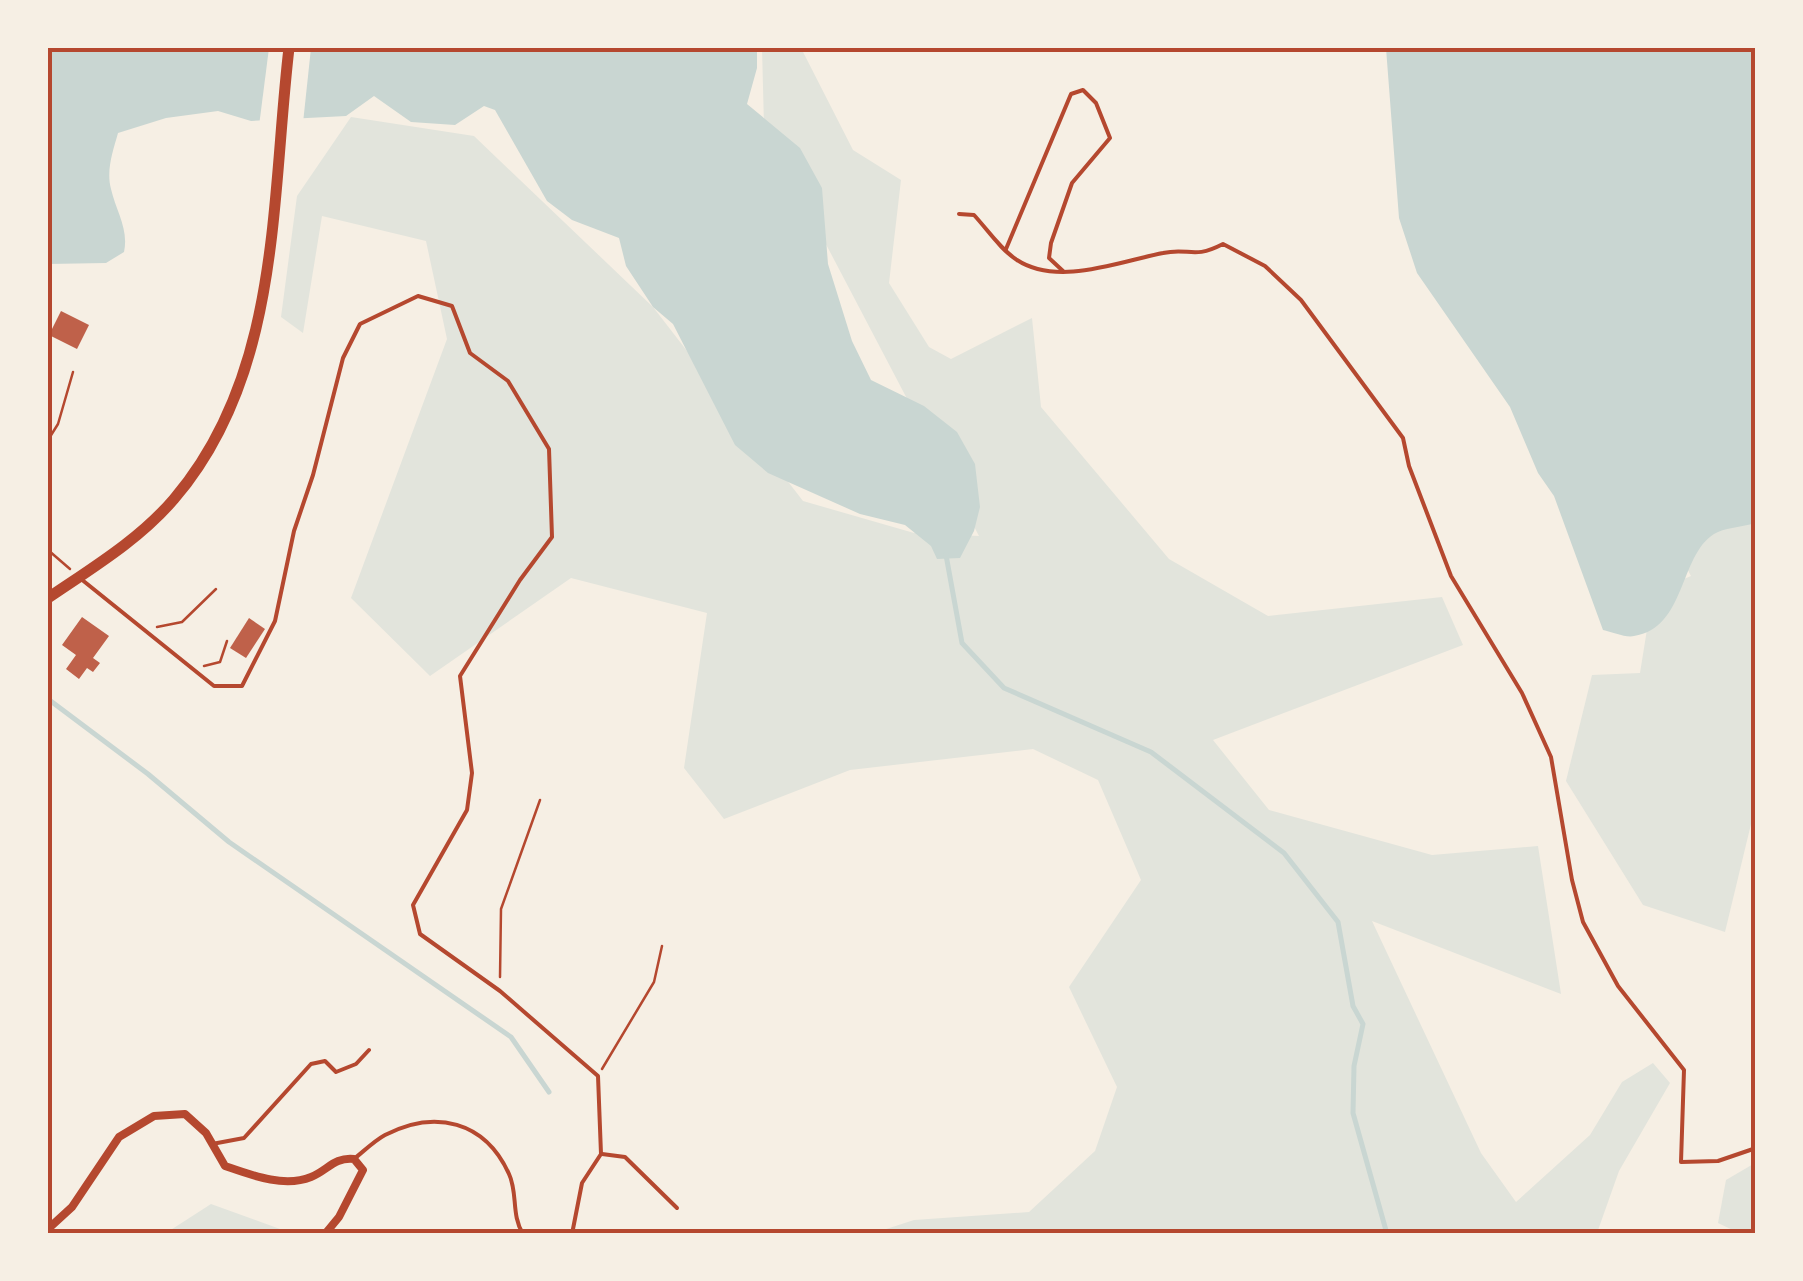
<svg xmlns="http://www.w3.org/2000/svg" width="1803" height="1281" viewBox="0 0 1803 1281" font-family="'Times New Roman',serif">
	<style>
		.green { fill: #e2e4dc }
		.water { fill: #c9d6d2 }
		.pier { fill: #f6efe4 }
		.lines { fill: none; stroke-linecap: round; stroke-linejoin: round }
		.stream { stroke: #c9d6d2; stroke-width: 5 }
		.building { fill: #bf614a }
		.path { stroke: #b5482f; stroke-width: 2.5 }
		.service { stroke: #b5482f; stroke-width: 4 }
		.minor { stroke: #b5482f; stroke-width: 8 }
		.primary { stroke: #b5482f; stroke-width: 11 }
		.neatline { fill: none; stroke: #b5482f; stroke-width: 4 }
	</style>
	<rect width="100%" height="100%" fill="#f6efe4"/>
	<g class="green">
		<polygon points="762,48 801,48 853,150 901,180 889,283 929,347 951,359 1032,318 1041,407 1169,559 1268,616 1442,597 1463,645 1213,740 1269,810 1432,855 1538,846 1561,994 1372,921 1481,1153 1516,1202 1590,1135 1622,1082 1653,1063 1670,1083 1619,1171 1597,1233 874,1233 914,1220 1029,1212 1095,1151 1117,1087 1069,987 1141,880 1098,780 1033,749 850,770 724,819 684,768 707,613 571,578 430,676 351,598 447,339 426,241 322,216 303,333 281,317 297,196 351,117 474,136 653,307 803,501 914,533 979,536 764,126"/>
		<polygon points="1755,507 1755,821 1751,824 1725,932 1643,905 1566,781 1592,675 1640,673 1653,592 1691,576 1669,535"/>
		<polygon points="1755,1163 1755,1233 1739,1233 1718,1223 1726,1180"/>
		<polygon points="211,1204 280,1229 276,1234 166,1233"/>
	</g>
	<g class="water">
		<path d="M48,48H757V68L747,104L800,148L822,188L828,264L852,341L871,380L924,406L957,432L975,464L980,507L974,531L960,558L937,559L931,546L905,525L860,514L768,473L735,445L673,324L653,307L626,266L619,238L572,220L547,201L495,110L484,106L455,125L411,122L374,96L346,116L251,121L218,111L166,118L118,133C113,151 106,170 111,189C116,211 129,229 124,252L106,263L48,264Z"/>
		<path d="M1386,48H1755V526L1752,524C1740,527 1724,528 1714,534C1679,556 1686,628 1634,636C1626,638 1612,632 1603,630L1554,496L1538,473L1510,407L1417,273L1399,218Z"/>
	</g>
	<polygon class="pier" points="269,48 311,48 303,123 259,126"/>
	<g class="lines">
		<g class="stream">
			<polyline points="946,555 962,643 1004,688 1151,752 1284,853 1338,922 1353,1006 1363,1024 1354,1066 1353,1113 1387,1234"/>
			<polyline points="48,699 148,774 229,842 511,1037 549,1092"/>
		</g>
	</g>
	<g class="building">
		<polygon points="61,311 89,325 77,349 49,335"/>
		<polygon points="82,617 109,636 93,658 100,663 93,672 87,668 79,679 66,669 76,655 62,645"/>
		<polygon points="249,618 265,629 246,658 230,648"/>
	</g>
	<g class="lines">
		<g class="path">
			<polyline points="48,440 58,424 73,372"/>
			<polyline points="48,550 70,569"/>
			<polyline points="157,627 182,622 216,589"/>
			<polyline points="204,666 220,662 227,641"/>
			<polyline points="500,977 501,909 540,800"/>
			<polyline points="602,1069 654,982 662,946"/>
		</g>
		<g class="service">
			<path d="M959,214L974,215C987,229 1001,250 1017,260C1058,287 1121,261 1163,253C1190,247 1192,260 1223,244L1265,266L1301,300L1403,438L1409,466L1451,576L1522,693L1551,757L1572,880L1583,922L1618,986L1684,1070L1681,1162L1718,1161L1756,1148"/>
			<polyline points="1006,249 1071,94 1083,90 1096,103 1110,138 1072,183 1051,243 1049,258 1063,271"/>
			<polyline points="81,579 214,686 242,686 275,621 294,531 313,475 343,358 360,324 418,296 452,306 470,353 508,381 549,449 552,537 520,580 460,676 472,773 467,810 413,905 420,934 500,991 598,1076 601,1154 582,1183 572,1234"/>
			<polyline points="212,1144 244,1138 311,1064 325,1061 336,1072 356,1064 369,1050"/>
			<polyline points="602,1154 625,1157 677,1208"/>
			<path d="M354,1159C364,1151 374,1141 385,1135C435,1109 485,1121 509,1174C518,1193 511,1215 523,1234"/>
		</g>
		<path class="minor" d="M48,1229L72,1207L119,1137L154,1116L185,1114L206,1133L225,1166C251,1175 284,1188 311,1177C328,1170 334,1157 354,1159L363,1170L339,1217L325,1234"/>
		<path class="primary" d="M48,598C92,568 139,540 174,499C281,374 271,201 289,48"/>
	</g>
	<rect width="1803" height="1281" fill="none" stroke="#f6efe4" stroke-width="100"/>
	<rect x="50" y="50" width="1703" height="1181" class="neatline"/>
</svg>
